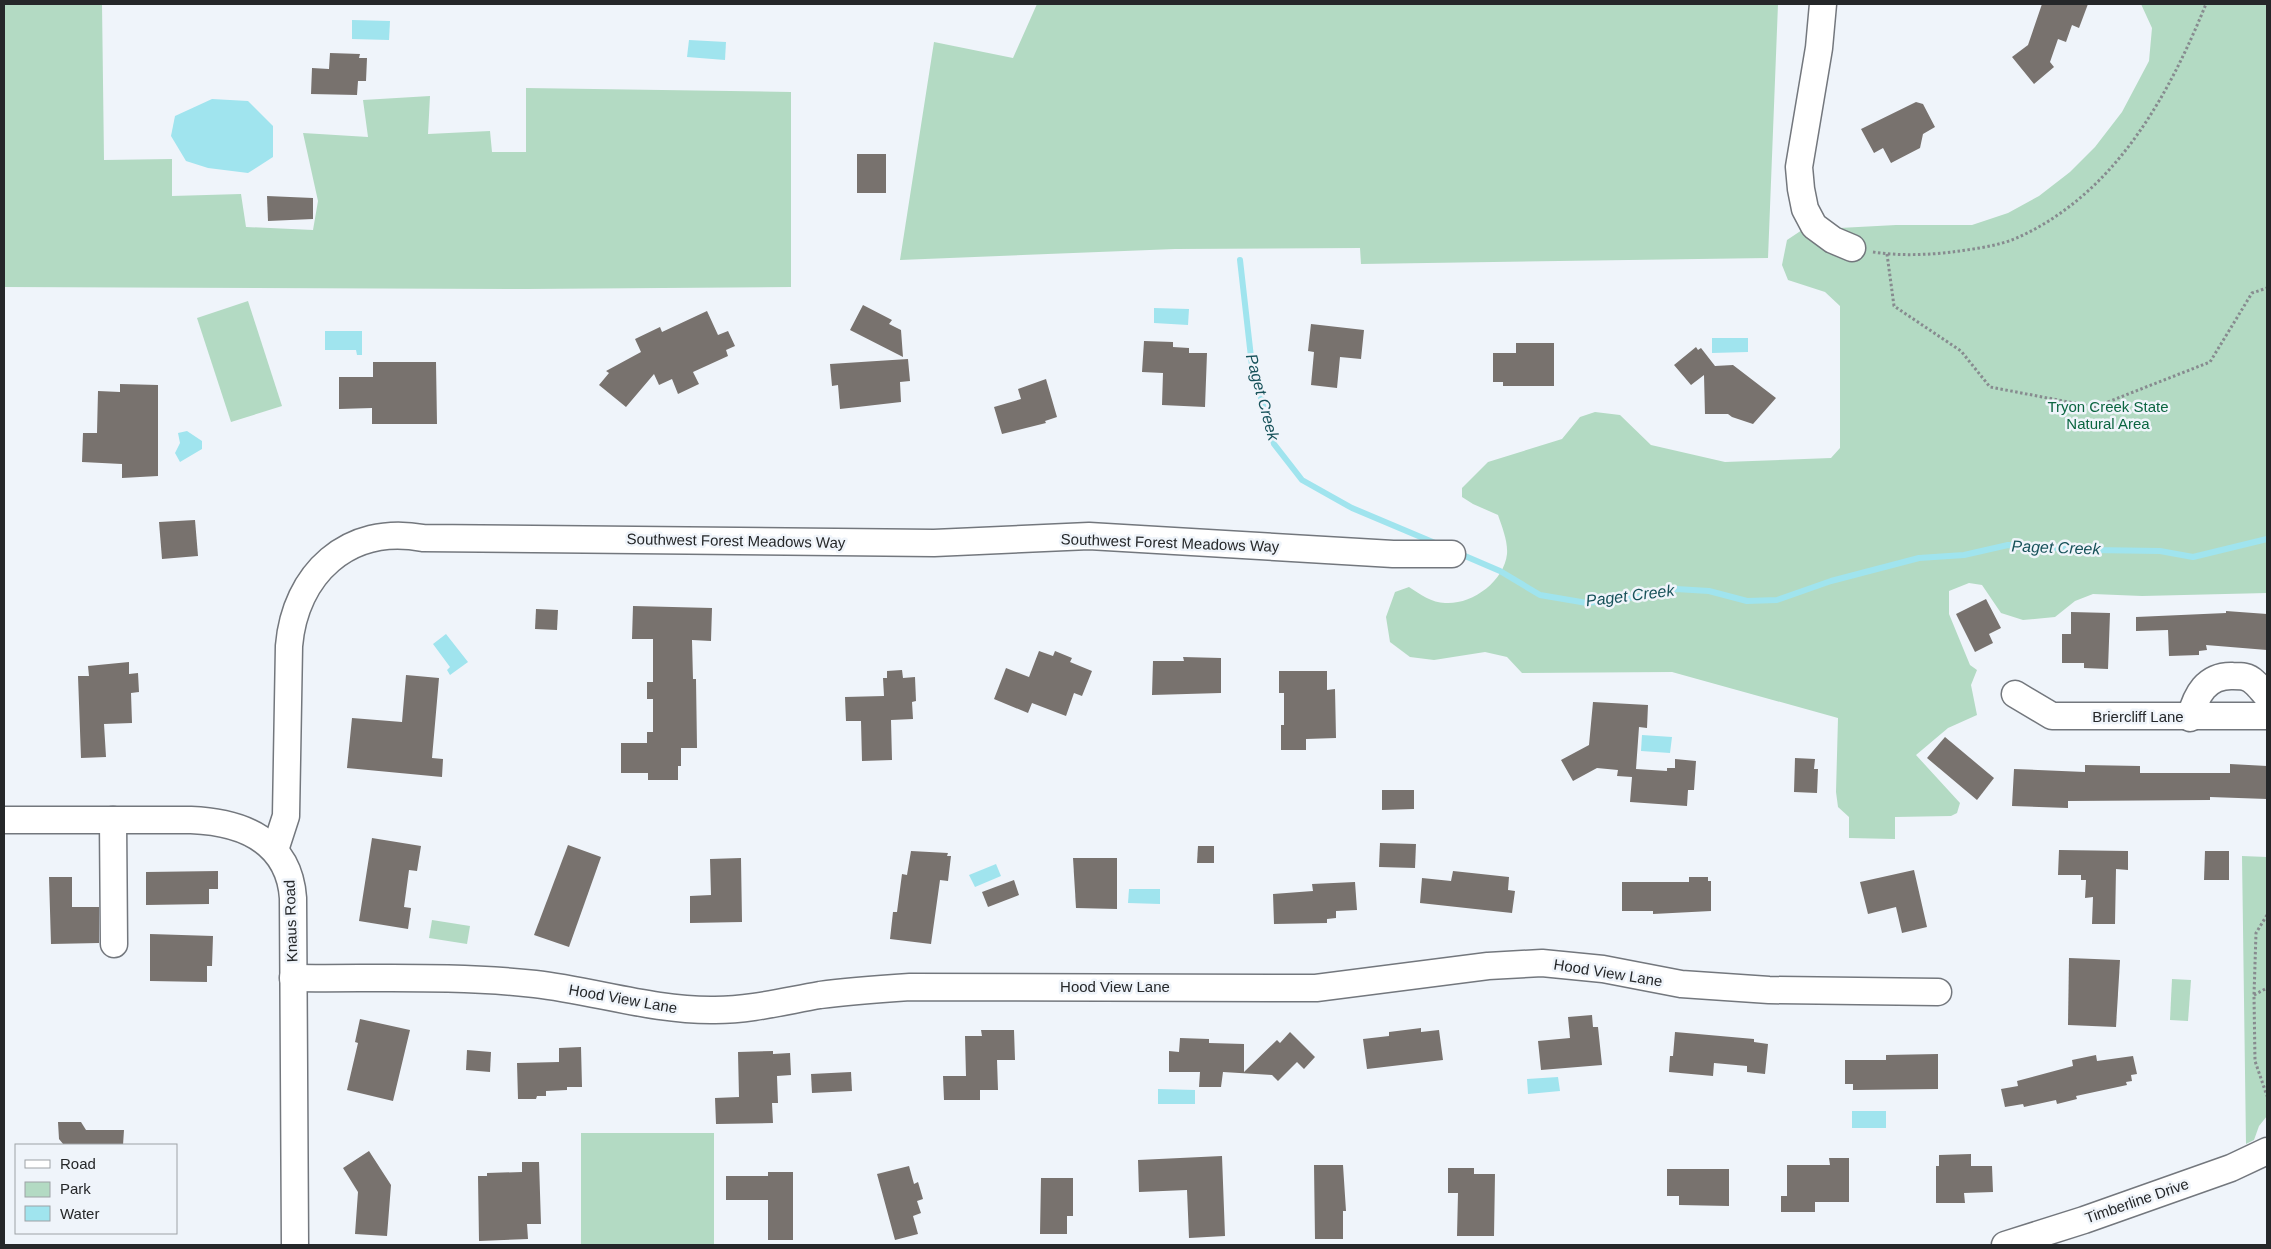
<svg xmlns="http://www.w3.org/2000/svg" width="2271" height="1249" viewBox="0 0 2271 1249" font-family="Helvetica,sans-serif">
	<style>
		.green { fill: #b3dac3 }
		.water { fill: #a0e4ee }
		.lines { fill: none; stroke-linecap: round; stroke-linejoin: round }
		.stream { stroke: #a0e4ee; stroke-width: 6 }
		.building { fill: #78726e }
		.minor-casing { stroke: #73777d; stroke-width: 29 }
		.path { stroke: #878b8f; stroke-width: 3; stroke-dasharray: 2.5 2.5; stroke-linecap: butt }
		.minor { stroke: #fff; stroke-width: 26 }
		.labels { text-anchor: middle; stroke-width: 5; stroke-linejoin: round; paint-order: stroke }
		.park-label { font-size: 15px; fill: #0b6540; stroke: #eff4fa }
		.street-label { font-size: 15px; fill: #252729; stroke: #eff4fa }
		.water-label { font-size: 16px; font-style: italic; fill: #165159; stroke: #eff4fa }
	</style>
	<rect width="100%" height="100%" fill="#eff4fa"/>
	<g class="green">
		<polygon points="4,4 102,4 104,160 172,159 172,196 241,194 246,227 313,230 318,201 303,133 368,137 363,100 430,96 428,134 490,131 492,152 526,152 526,88 791,92 791,287 527,289 4,287"/>
		<polygon points="1037,4 1778,4 1768,258 1361,264 1360,248 1175,249 900,260 934,42 1013,58"/>
		<path d="M2141,4H2267V593L2142,596L2093,594L2075,601L2055,617L2023,620L2001,613L1982,585L1969,583L1949,591V614L1970,665L1977,670L1971,685L1977,715L1948,728L1916,755L1960,803L1957,813L1951,816L1895,817V839L1849,838V817L1838,807L1836,792L1838,718L1672,672L1522,673L1507,657L1485,652L1434,660L1410,657L1390,642L1386,617L1395,592L1409,587C1420,594 1432,603 1445,603C1471,605 1504,582 1507,554C1508,541 1502,527 1498,515L1473,504L1462,497V488L1488,462L1562,439L1580,417L1595,412L1620,415L1651,445L1725,462L1831,458L1840,448V306L1825,292L1788,280L1782,265L1787,240L1802,230L1896,225H1972L2008,213L2039,196L2070,172L2095,147L2122,112L2149,61L2152,28Z"/>
		<polygon points="248,301 282,406 231,422 197,318"/>
		<polygon points="2242,856 2267,857 2267,1116 2259,1126 2254,1140 2246,1144"/>
		<polygon points="432,920 470,926 467,944 429,938"/>
		<polygon points="2172,979 2191,980 2188,1021 2170,1020"/>
		<rect x="581" y="1133" width="133" height="112"/>
	</g>
	<g class="water">
		<polygon points="352,20 390,21 389,40 352,39"/>
		<polygon points="689,40 726,42 725,60 687,57"/>
		<polygon points="212,99 248,101 273,126 273,157 248,173 208,168 186,161 171,136 175,116"/>
		<polygon points="1154,308 1189,309 1188,325 1154,323"/>
		<polygon points="325,331 362,331 362,355 357,355 356,350 325,350"/>
		<polygon points="1712,338 1748,338 1748,352 1712,353"/>
		<polygon points="187,431 202,441 202,449 180,462 175,453 180,443 178,433"/>
		<polygon points="446,634 468,662 450,675 447,670 450,667 433,644"/>
		<polygon points="1642,735 1672,737 1670,753 1641,751"/>
		<polygon points="996,864 1001,876 975,887 969,875"/>
		<polygon points="1129,889 1160,889 1160,904 1128,903"/>
		<polygon points="1558,1077 1560,1091 1528,1094 1527,1079"/>
		<polygon points="1158,1089 1195,1090 1195,1104 1158,1104"/>
		<rect x="1852" y="1111" width="34" height="17"/>
	</g>
	<g class="lines">
		<g class="stream">
			<polyline points="1240,260 1252,366 1274,444 1302,480 1352,508 1435,543"/>
			<polyline points="1458,553 1500,571 1540,595 1587,603 1645,596 1676,589 1709,591 1747,601 1777,600 1831,581 1919,558 1964,555 2008,545 2092,550 2160,551 2193,557 2267,539"/>
		</g>
	</g>
	<g class="building">
		<polygon points="2042,4 2088,4 2079,28 2072,25 2066,42 2058,39 2050,62 2054,67 2034,84 2012,57 2028,45"/>
		<polygon points="330,53 360,54 359,58 367,58 366,81 358,81 357,95 311,94 312,68 329,69"/>
		<polygon points="1916,102 1923,104 1935,127 1923,134 1920,148 1891,163 1883,148 1874,153 1861,129"/>
		<rect x="857" y="154" width="29" height="39"/>
		<polygon points="267,196 313,198 313,219 268,221"/>
		<polygon points="863,305 892,320 889,324 901,330 903,357 850,330"/>
		<polygon points="707,311 718,335 728,331 735,346 726,350 728,356 693,372 699,384 678,394 672,379 659,385 654,374 626,407 599,385 609,373 606,371 641,352 635,339 660,327 662,332"/>
		<polygon points="1311,324 1364,330 1361,359 1340,357 1337,388 1311,385 1314,352 1308,351"/>
		<polygon points="1144,341 1173,342 1173,347 1189,348 1189,353 1207,353 1205,407 1162,405 1163,373 1142,372"/>
		<polygon points="1516,343 1554,343 1554,386 1503,386 1503,382 1493,382 1493,353 1516,353"/>
		<polygon points="1696,347 1698,350 1701,348 1715,366 1733,365 1776,398 1753,424 1732,417 1728,414 1705,414 1704,375 1691,385 1674,365"/>
		<polygon points="908,359 910,381 900,382 901,402 840,409 838,385 832,386 830,364"/>
		<polygon points="373,362 436,362 437,424 372,424 372,408 339,409 339,377 373,377"/>
		<polygon points="1046,379 1057,417 1045,421 1046,423 1002,434 994,407 1021,399 1018,389"/>
		<polygon points="120,384 158,385 158,476 122,478 122,464 82,462 83,433 97,433 98,391 120,392"/>
		<polygon points="195,520 198,556 162,559 159,522"/>
		<polygon points="1986,599 2001,628 1989,634 1993,643 1975,652 1956,614"/>
		<polygon points="633,606 712,608 711,641 692,640 693,679 696,679 697,748 681,748 681,766 678,766 678,780 648,780 648,773 621,773 621,743 647,743 647,732 653,732 653,699 647,699 647,682 653,682 653,639 632,639"/>
		<polygon points="536,609 558,610 557,630 535,629"/>
		<polygon points="2226,611 2267,614 2267,650 2206,645 2207,650 2199,651 2199,655 2169,656 2168,630 2136,631 2136,617 2226,613"/>
		<polygon points="2071,612 2110,613 2108,669 2084,668 2084,663 2062,663 2062,634 2071,634"/>
		<polygon points="1039,651 1053,656 1055,651 1072,658 1070,662 1092,671 1082,696 1074,693 1066,716 1032,703 1028,713 994,699 1006,668 1029,677"/>
		<polygon points="1183,657 1221,658 1221,693 1152,695 1153,661 1184,661"/>
		<polygon points="129,662 129,674 138,673 139,692 131,693 132,723 104,724 106,757 81,758 78,676 89,676 88,666"/>
		<polygon points="902,670 903,678 915,677 916,701 912,702 913,719 891,720 892,760 862,761 861,721 846,721 845,697 884,696 883,678 887,678 887,671"/>
		<polygon points="1279,671 1327,671 1327,690 1335,689 1336,738 1306,739 1306,750 1281,750 1281,725 1284,725 1284,693 1279,693"/>
		<polygon points="406,675 439,678 432,758 443,759 442,777 347,768 352,718 402,722"/>
		<polygon points="1593,702 1648,705 1647,728 1639,727 1636,769 1667,771 1667,768 1675,768 1675,759 1696,761 1694,790 1688,790 1687,806 1630,802 1632,777 1617,776 1618,770 1597,768 1573,781 1561,760 1589,745"/>
		<polygon points="1945,737 1994,778 1977,800 1927,758"/>
		<polygon points="1795,758 1815,759 1814,769 1818,769 1817,793 1794,792"/>
		<polygon points="2230,764 2267,766 2267,799 2210,797 2210,800 2068,801 2068,808 2012,806 2014,769 2085,772 2085,765 2140,766 2140,773 2230,773"/>
		<polygon points="1382,790 1414,790 1414,809 1382,810"/>
		<polygon points="372,838 421,846 417,871 409,870 404,907 411,908 408,929 359,921"/>
		<polygon points="1380,843 1416,844 1415,868 1379,867"/>
		<polygon points="568,845 601,857 569,947 534,935"/>
		<polygon points="1198,846 1214,846 1214,863 1197,863"/>
		<polygon points="2059,850 2128,851 2128,870 2116,869 2115,924 2092,924 2093,897 2085,898 2086,880 2081,880 2081,875 2058,875"/>
		<polygon points="911,851 948,853 947,856 951,856 948,881 940,880 931,944 890,939 893,912 897,912 902,874 907,875"/>
		<polygon points="2205,851 2229,851 2229,880 2204,880"/>
		<polygon points="741,858 742,922 690,923 690,896 711,895 710,859"/>
		<polygon points="1073,858 1117,858 1117,909 1076,908"/>
		<polygon points="1914,870 1927,927 1902,933 1896,907 1868,914 1860,882"/>
		<polygon points="218,871 218,889 209,889 209,904 146,905 146,872"/>
		<polygon points="1453,871 1509,877 1508,890 1515,891 1512,913 1420,903 1422,878 1451,881"/>
		<polygon points="49,877 72,877 72,907 99,907 99,943 51,944"/>
		<polygon points="1689,877 1708,877 1708,881 1711,881 1711,911 1653,914 1653,911 1622,911 1622,882 1689,882"/>
		<polygon points="1014,880 1019,895 988,907 982,892"/>
		<polygon points="1355,882 1357,910 1336,911 1336,918 1327,919 1327,923 1274,924 1273,894 1313,891 1312,884"/>
		<polygon points="150,934 213,936 212,966 207,966 207,982 150,981"/>
		<polygon points="2069,958 2120,960 2116,1027 2068,1025"/>
		<polygon points="1592,1015 1593,1027 1598,1027 1602,1065 1541,1070 1538,1041 1570,1038 1568,1017"/>
		<polygon points="360,1019 410,1030 393,1101 347,1090 358,1043 355,1042"/>
		<polygon points="1421,1028 1421,1032 1439,1030 1443,1060 1367,1069 1363,1039 1389,1036 1389,1032"/>
		<polygon points="981,1030 1014,1030 1015,1060 997,1060 998,1090 980,1090 980,1100 944,1100 943,1076 966,1076 965,1036 982,1036"/>
		<polygon points="1290,1032 1315,1057 1304,1069 1297,1062 1278,1081 1272,1075 1223,1072 1221,1087 1199,1087 1200,1072 1169,1072 1169,1051 1179,1052 1180,1038 1209,1039 1209,1043 1244,1044 1244,1072 1277,1040 1280,1043"/>
		<polygon points="1675,1032 1754,1039 1754,1042 1768,1044 1765,1074 1747,1072 1747,1066 1714,1063 1713,1076 1669,1072 1670,1056 1673,1056"/>
		<polygon points="581,1047 582,1087 567,1087 567,1090 546,1091 546,1096 537,1096 536,1099 518,1099 517,1063 559,1062 559,1048"/>
		<polygon points="467,1050 491,1052 490,1072 466,1070"/>
		<polygon points="773,1051 773,1054 790,1053 791,1075 777,1076 778,1103 772,1103 773,1123 716,1124 715,1098 739,1097 738,1052"/>
		<polygon points="1938,1054 1938,1089 1853,1090 1853,1084 1845,1084 1845,1060 1886,1060 1886,1055"/>
		<polygon points="2096,1055 2097,1061 2133,1056 2137,1074 2131,1075 2132,1081 2126,1082 2127,1085 2076,1096 2077,1099 2057,1104 2056,1100 2024,1107 2023,1104 2005,1107 2001,1089 2018,1086 2017,1081 2073,1066 2072,1060"/>
		<polygon points="851,1072 852,1091 812,1093 811,1074"/>
		<polygon points="58,1122 81,1122 86,1130 124,1130 123,1145 64,1145 59,1139"/>
		<polygon points="369,1151 391,1185 387,1236 355,1234 358,1192 343,1168"/>
		<polygon points="1971,1154 1971,1166 1992,1166 1993,1192 1964,1193 1965,1203 1936,1203 1936,1166 1939,1166 1939,1155"/>
		<polygon points="1222,1156 1225,1236 1189,1238 1187,1190 1139,1192 1138,1160"/>
		<polygon points="1829,1158 1849,1158 1849,1202 1815,1202 1815,1212 1781,1212 1781,1196 1787,1196 1787,1165 1830,1165"/>
		<polygon points="522,1162 539,1162 541,1224 527,1224 528,1239 479,1241 478,1176 487,1176 487,1173 522,1172"/>
		<polygon points="1314,1165 1343,1165 1346,1211 1343,1211 1343,1239 1315,1239"/>
		<polygon points="909,1166 914,1184 918,1182 923,1199 917,1201 921,1213 913,1216 918,1234 895,1240 877,1174"/>
		<polygon points="1448,1168 1474,1168 1474,1174 1495,1174 1494,1236 1457,1236 1458,1193 1448,1193"/>
		<polygon points="1667,1169 1729,1169 1729,1206 1679,1205 1679,1196 1667,1196"/>
		<polygon points="768,1172 793,1172 793,1240 768,1240 768,1200 726,1200 726,1176 768,1176"/>
		<polygon points="1041,1178 1073,1178 1073,1216 1067,1216 1067,1234 1040,1234"/>
	</g>
	<g class="lines">
		<g class="minor-casing">
			<g id="minor">
				<polyline points="1823,4 1819,48 1799,167 1801,189 1805,209 1814,226 1833,240 1852,248"/>
				<polyline points="2015,694 2052,716 2267,716"/>
				<path d="M2190,718C2196,695 2206,675 2233,676C2241,676 2248,676 2254,682C2259,686 2263,692 2267,696"/>
				<path d="M4,820H191C243,822 289,841 293,898L295,1245"/>
				<polyline points="113,820 114,944"/>
				<path d="M275,850L286,816L289,646C295,574 348,524 423,538L934,543L1089,536L1393,554H1452"/>
				<path d="M293,978C373,979 456,975 535,984C595,991 654,1011 715,1010C751,1010 785,1001 820,995C850,991 880,989 910,987L1316,988L1488,966L1542,963L1603,969L1681,984L1769,990L1938,992"/>
				<polyline points="2005,1245 2084,1220 2231,1168 2267,1151"/>
			</g>
		</g>
		<g class="path">
			<path d="M1873,252C1899,256 1927,255 1952,252C1974,249 1999,246 2019,237C2115,193 2168,97 2206,4"/>
			<polyline points="1887,254 1894,306 1961,351 1990,387 2095,407 2210,362 2252,293 2267,288"/>
			<polyline points="2267,915 2256,933 2254,995 2255,1061 2267,1096"/>
			<polyline points="2254,995 2267,988"/>
		</g>
		<use href="#minor" class="minor"/>
	</g>
	<g class="labels">
		<g class="park-label">
			<text x="2108" y="412">Tryon Creek State<tspan x="2108" dy="17">Natural Area</tspan></text>
		</g>
		<g class="street-label">
			<text transform="translate(736 541) rotate(1)" y="5">Southwest Forest Meadows Way</text>
			<text transform="translate(1170 543) rotate(2)" y="5">Southwest Forest Meadows Way</text>
			<text x="2138" y="722">Briercliff Lane</text>
			<text transform="translate(291 921) rotate(-92)" y="5">Knaus Road</text>
			<text transform="translate(1608 973) rotate(9)" y="5">Hood View Lane</text>
			<text x="1115" y="992">Hood View Lane</text>
			<text transform="translate(623 999) rotate(10)" y="5">Hood View Lane</text>
			<text transform="translate(2137 1201) rotate(-19)" y="5">Timberline Drive</text>
		</g>
		<g class="water-label">
			<text transform="translate(1263 397) rotate(75)" y="6">Paget Creek</text>
			<text transform="translate(2056 547) rotate(2)" y="6">Paget Creek</text>
			<text transform="translate(1630 595) rotate(-7)" y="6">Paget Creek</text>
		</g>
	</g>
	<rect width="2271" height="1249" fill="none" stroke="#252729" stroke-width="10"/>
	<rect x="15" y="1144" width="162" height="90" fill="#eff4fa" stroke="#9ea2a6"/>
	<rect x="25" y="1160" width="25" height="8" fill="#ffffff" stroke="#9ea2a6"/>
	<text x="60" y="1169" font-size="15" fill="#252729">Road</text>
	<rect x="25" y="1182" width="25" height="15" fill="#b3dac3" stroke="#9ea2a6"/>
	<text x="60" y="1194" font-size="15" fill="#252729">Park</text>
	<rect x="25" y="1206" width="25" height="15" fill="#a0e4ee" stroke="#9ea2a6"/>
	<text x="60" y="1219" font-size="15" fill="#252729">Water</text>
</svg>
